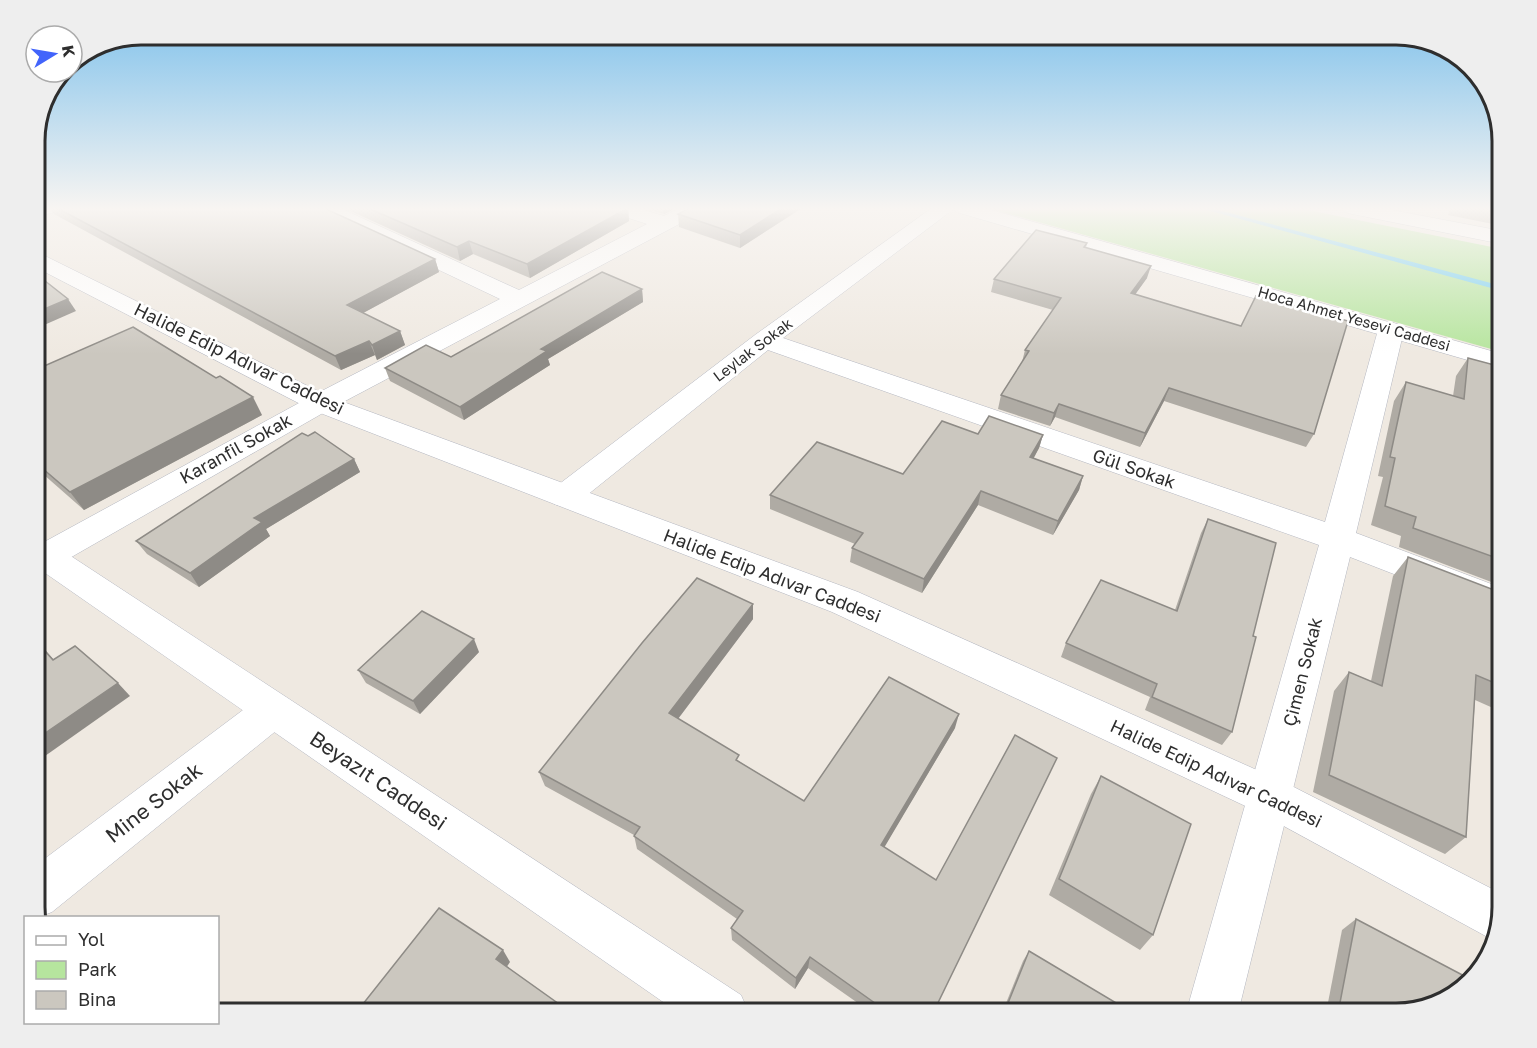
<svg xmlns="http://www.w3.org/2000/svg" width="1537" height="1048" viewBox="0 0 1537 1048" font-family="'Golos Text',sans-serif">
	<style>
		.green { fill: #b6e59e }
		.lines { fill: none; stroke-linecap: round; stroke-linejoin: round }
		.stream { fill: #75cff0; fill-rule: evenodd }
		.minor-casing { stroke: #b4b7c1; stroke-width: 1 }
		.tertiary-casing { stroke: #b4b7c1; stroke-width: 1 }
		.minor { fill: #fff; fill-rule: evenodd }
		.tertiary { fill: #fff; fill-rule: evenodd }
		.wall { fill: #afaba4 }
		.shaded-wall { fill: #8e8b86 }
		.building { fill: #cbc7bf; stroke: #8e8b86; stroke-width: 1.5 }
		.labels { text-anchor: middle; stroke-width: 5; stroke-linejoin: round; paint-order: stroke }
		.far-street-label { font-size: 15px; fill: #2e2e2e; stroke: #fff }
		.street-label { font-size: 18px; fill: #2e2e2e; stroke: #fff }
		.near-street-label { font-size: 21px; fill: #2e2e2e; stroke: #fff }
		.rim { fill: none; stroke: #2e2e2e; stroke-width: 3 }
	</style>
	<rect width="100%" height="100%" fill="#efe9e1"/>
	<polygon class="green" points="988,208 1298,208 1502,249 1502,352"/>
	<g class="lines">
		<polygon class="stream" points="1200,208 1211,208 1502,286 1502,291"/>
		<g class="minor-casing">
			<g id="minor">
				<polygon points="35,208 58,208 55,212 35,217"/>
				<polygon points="314,208 340,208 519,290 647,224 610,212 607,208 637,208 664,216 680,208 705,208 702,212 330,409 47,571 35,575 35,547 310,397 500,299 317,212"/>
				<polygon points="932,208 955,208 783,338 1325,522 1378,330 1382,325 1391,322 1400,325 1404,330 1356,533 1502,588 1502,616 1350,557 1238,1013 1186,1013 1319,545 768,350 576,504 565,507 554,504 549,496 554,488 755,335"/>
				<polygon points="1342,208 1381,208 1502,231 1502,244 1352,214 1345,212"/>
				<polygon points="273,693 287,698 293,710 287,722 52,912 36,918 35,866 259,698"/>
			</g>
		</g>
		<g class="tertiary-casing">
			<g id="tertiary">
				<polygon points="953,208 984,208 1502,354 1502,370 956,212"/>
				<polygon points="35,251 330,397 858,592 1286,783 1502,894 1502,908 1493,940 1256,811 832,612 310,409 35,267"/>
				<polygon points="45,543 57,547 741,995 749,1013 679,1013 35,566 35,547"/>
			</g>
		</g>
		<use href="#minor" class="minor"/>
		<use href="#tertiary" class="tertiary"/>
	</g>
	<g class="wall">
		<polygon points="50,208 324,208 435,259 439,272 363,313 400,331 405,345 377,360 375,355 341,370 54,214"/>
		<polygon points="344,208 628,208 629,221 530,278 473,254 460,261"/>
		<polygon points="643,208 676,208 664,214"/>
		<polygon points="690,208 802,208 740,248 679,227 678,214"/>
		<polygon points="1450,208 1502,208 1502,209 1493,224 1448,215"/>
		<polygon points="1087,243 1086,248 1147,278 1135,294 1314,434 1306,447 1164,401 1140,447 1055,417 1050,426 998,409 1001,395 1022,362 1025,350 1053,310 991,292 994,279"/>
		<polygon points="642,289 643,302 548,359 550,365 464,420 390,381 385,368 451,357"/>
		<polygon points="1468,358 1502,367 1502,586 1399,547 1401,536 1371,525 1383,477 1378,476 1394,401 1406,382 1453,396 1456,376"/>
		<polygon points="35,370 262,415 84,510 43,474 35,479"/>
		<polygon points="978,434 1043,435 1039,448 1033,458 1083,476 1079,490 1053,535 978,505 922,593 850,562 852,548 855,544 770,509 770,495 903,474"/>
		<polygon points="354,459 360,472 266,529 270,536 199,587 147,554 136,541"/>
		<polygon points="1208,519 1253,636 1232,732 1222,745 1145,710 1150,697 1061,657 1066,643 1175,610 1201,533"/>
		<polygon points="1408,557 1502,593 1502,712 1475,700 1466,837 1445,854 1313,792 1334,691 1349,672 1371,681 1393,576"/>
		<polygon points="753,604 753,619 678,719 740,762 804,801 955,728 884,847 933,1013 872,1013 808,968 795,989 732,940 731,928 737,919 637,849 634,835 545,786 539,772"/>
		<polygon points="479,652 420,714 366,683 358,670"/>
		<polygon points="1101,776 1153,935 1140,950 1049,895 1091,794"/>
		<polygon points="1356,919 1397,1013 1326,1013 1342,930"/>
		<polygon points="1029,951 1133,1013 1002,1013 1023,961"/>
	</g>
	<g class="shaded-wall">
		<polygon points="628,208 629,221 530,278 527,264"/>
		<polygon points="663,208 676,208 664,214"/>
		<polygon points="782,208 802,208 740,248 740,235"/>
		<polygon points="469,241 473,254 460,261 457,247"/>
		<polygon points="435,259 439,272 352,319 347,305"/>
		<polygon points="1151,266 1147,278 1127,306 1131,293"/>
		<polygon points="642,289 643,302 548,359 550,365 464,420 460,407 541,349"/>
		<polygon points="68,299 76,311 35,329 35,313"/>
		<polygon points="400,331 405,345 377,360 372,345"/>
		<polygon points="369,341 375,355 341,370 335,356"/>
		<polygon points="1169,388 1164,401 1140,447 1145,433"/>
		<polygon points="253,397 262,415 84,510 70,492"/>
		<polygon points="1059,404 1055,417 1050,426 1054,413"/>
		<polygon points="1043,435 1039,448 1027,471 1030,457"/>
		<polygon points="354,459 360,472 266,529 270,536 199,587 190,573 254,518"/>
		<polygon points="35,464 43,474 35,479"/>
		<polygon points="1083,476 1079,490 1053,535 1058,521"/>
		<polygon points="981,491 978,505 922,593 924,579"/>
		<polygon points="753,604 753,619 671,728 669,713"/>
		<polygon points="35,638 66,674 53,660 35,640"/>
		<polygon points="474,639 479,652 420,714 413,701"/>
		<polygon points="118,683 130,696 45,756 35,747 35,740"/>
		<polygon points="959,714 955,728 878,858 881,845"/>
		<polygon points="503,950 510,962 504,971 496,959"/>
		<polygon points="810,957 808,968 795,989 796,978"/>
	</g>
	<g class="building">
		<polygon points="57,208 324,208 435,259 347,305 400,331 372,345 369,341 335,356"/>
		<polygon points="368,208 628,208 527,264 469,241 457,247"/>
		<polygon points="690,208 782,208 740,235 678,214"/>
		<polygon points="1036,230 1087,243 1084,247 1151,266 1131,293 1241,326 1256,296 1348,321 1314,434 1169,388 1145,433 1059,404 1054,413 1001,395 1029,351 1025,350 1061,298 994,279"/>
		<polygon points="602,272 642,289 541,349 547,351 460,407 385,368 426,345 451,357"/>
		<polygon points="35,273 68,299 35,313"/>
		<polygon points="133,327 216,378 220,376 253,397 70,492 35,462 35,370"/>
		<polygon points="1468,358 1502,367 1502,560 1413,528 1416,517 1385,506 1395,458 1390,457 1406,382 1464,399"/>
		<polygon points="989,416 1043,435 1030,457 1083,476 1058,521 981,491 924,579 852,548 863,533 770,495 817,442 903,474 942,421 978,434"/>
		<polygon points="315,432 354,459 254,518 262,522 190,573 136,541 302,433 308,436"/>
		<polygon points="1208,519 1276,543 1253,636 1256,637 1232,732 1152,697 1157,684 1066,643 1101,580 1177,611"/>
		<polygon points="1408,557 1502,593 1502,686 1476,675 1466,837 1329,775 1349,672 1382,686"/>
		<polygon points="697,578 753,604 669,713 739,755 736,760 804,801 889,677 959,714 881,845 936,880 1015,735 1057,758 933,1013 889,1013 810,957 796,978 731,928 743,911 634,836 640,827 539,772 642,643"/>
		<polygon points="422,611 474,639 413,701 358,670"/>
		<polygon points="35,640 53,660 75,646 118,683 35,740"/>
		<polygon points="1101,776 1191,824 1153,935 1059,879"/>
		<polygon points="439,908 503,950 496,959 573,1014 355,1014"/>
		<polygon points="1356,919 1470,979 1444,1002 1397,1013 1338,1013"/>
		<polygon points="1029,951 1133,1013 1004,1013"/>
	</g>
	<linearGradient id="sky" x2="0" y2="1"><stop stop-color="#7abfeb"/><stop offset="0.59" stop-color="#f8f5f2"/><stop offset="1" stop-color="#f8f5f2" stop-opacity="0"/></linearGradient>
	<rect width="1537" height="354" fill="url(#sky)"/>
	<g class="labels">
		<g class="far-street-label">
			<text transform="translate(1354 319) rotate(16)" y="5">Hoca Ahmet Yesevi Caddesi</text>
			<text transform="translate(753 350) rotate(-37)" y="5">Leylak Sokak</text>
		</g>
		<g class="street-label">
			<text transform="translate(239 359) rotate(26)" y="6">Halide Edip Adıvar Caddesi</text>
			<text transform="translate(236 449) rotate(-29)" y="6">Karanfil Sokak</text>
			<text transform="translate(1134 469) rotate(19)" y="6">Gül Sokak</text>
			<text transform="translate(772 576) rotate(21)" y="6">Halide Edip Adıvar Caddesi</text>
			<text transform="translate(1303 672) rotate(-76)" y="6">Çimen Sokak</text>
			<text transform="translate(1216 774) rotate(25)" y="6">Halide Edip Adıvar Caddesi</text>
		</g>
		<g class="near-street-label">
			<text transform="translate(378 781) rotate(34)" y="7">Beyazıt Caddesi</text>
			<text transform="translate(154 803) rotate(-38)" y="7">Mine Sokak</text>
		</g>
	</g>
	<path d="M0 0H1537V1048H0ZM141 45H1396A96 96 0 0 1 1492 141V907A96 96 0 0 1 1396 1003H141A96 96 0 0 1 45 907V141A96 96 0 0 1 141 45Z" fill="#eee" fill-rule="evenodd"/>
	<path class="rim" d="M141 45H1396A96 96 0 0 1 1492 141V907A96 96 0 0 1 1396 1003H141A96 96 0 0 1 45 907V141A96 96 0 0 1 141 45Z"/>
	<rect x="24" y="916" width="195" height="108" fill="#ffffff" stroke="#ababab" stroke-width="1.5"/>
	<rect x="36" y="936" width="30" height="9" fill="#ffffff" stroke="#ababab" stroke-width="1.5"/>
	<text x="78" y="946" font-size="18" fill="#2e2e2e">Yol</text>
	<rect x="36" y="961" width="30" height="18" fill="#b6e59e" stroke="#ababab" stroke-width="1.5"/>
	<text x="78" y="976" font-size="18" fill="#2e2e2e">Park</text>
	<rect x="36" y="991" width="30" height="18" fill="#cbc7bf" stroke="#ababab" stroke-width="1.5"/>
	<text x="78" y="1006" font-size="18" fill="#2e2e2e">Bina</text>
	<g transform="translate(54 54) rotate(79)"><circle r="28" fill="#ffffff" stroke="#ababab" stroke-width="1.5"/>
	<path d="M0-4.5L10 22L0 15L-10 22Z" fill="#4264fb"/>
	<text y="-9" font-size="16" font-weight="bold" text-anchor="middle" fill="#2e2e2e">K</text>
	</g>
</svg>
